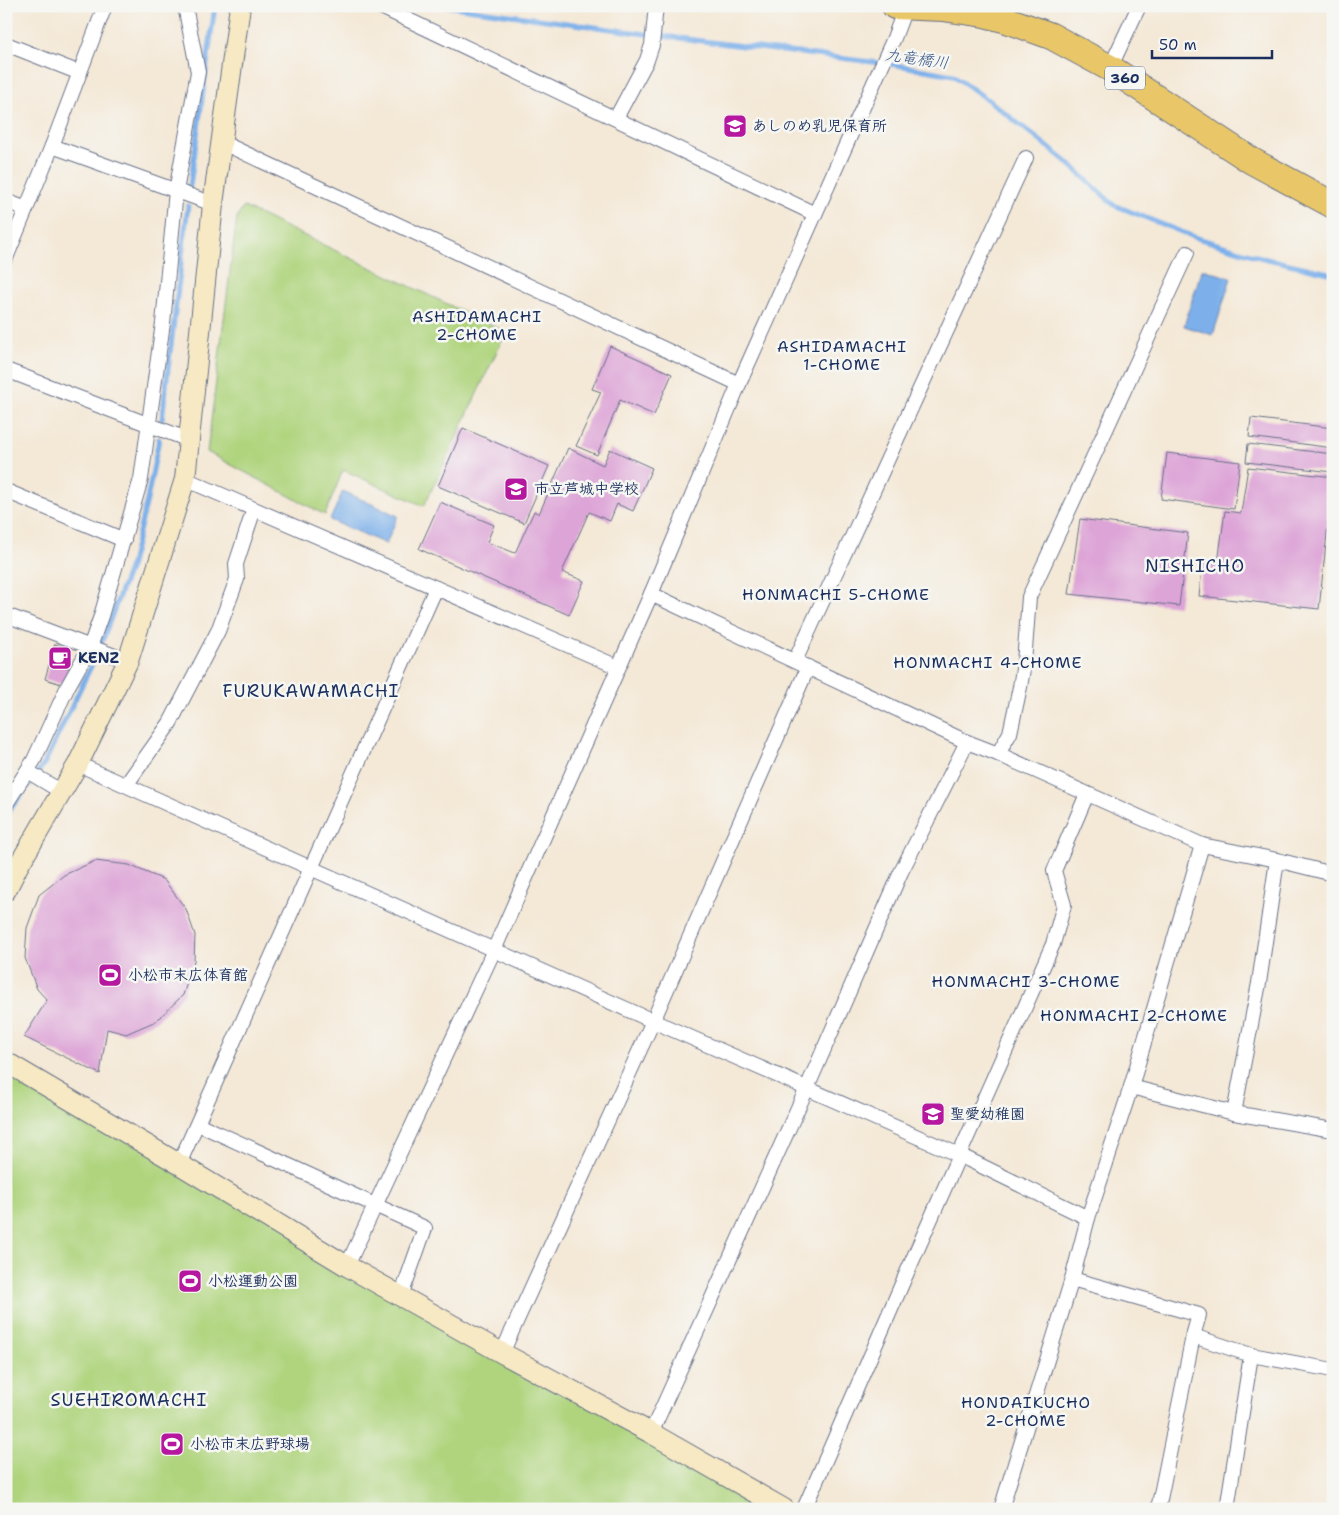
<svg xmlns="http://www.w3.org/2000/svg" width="1339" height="1515" viewBox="0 0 1339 1515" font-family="'Shantell Sans','Klee One',sans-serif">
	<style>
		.green { fill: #afd47d; stroke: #65826e }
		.water { fill: #7db0ea; stroke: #4c70a4 }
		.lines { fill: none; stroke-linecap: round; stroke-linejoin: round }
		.stream { stroke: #7db0ea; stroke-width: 5 }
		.building { fill: #dda4d7 }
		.street-casing { stroke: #677088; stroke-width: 16 }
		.secondary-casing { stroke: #677088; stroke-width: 22 }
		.highway-casing { stroke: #677088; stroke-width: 28 }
		.street { stroke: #fff; stroke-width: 14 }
		.secondary { stroke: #f6e9c3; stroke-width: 20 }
		.highway { stroke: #e9c769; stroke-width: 26 }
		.labels { text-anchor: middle; stroke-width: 5; stroke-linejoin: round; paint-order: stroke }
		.shield { fill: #f6f6f2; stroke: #5d6b8a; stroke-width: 1 }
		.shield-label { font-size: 14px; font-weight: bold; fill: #1b2f5e }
		.poi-label { font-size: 15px; font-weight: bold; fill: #1b2f5e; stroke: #f6f6f2; text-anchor: start }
		.water-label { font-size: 16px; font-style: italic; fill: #385688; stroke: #f6f6f2 }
		.neighbourhood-label { font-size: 16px; letter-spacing: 1px; fill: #1b2f5e; stroke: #f6f6f2 }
		.quarter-label { font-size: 18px; letter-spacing: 1px; fill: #1b2f5e; stroke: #f6f6f2 }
	</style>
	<rect width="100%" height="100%" fill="#f6f6f2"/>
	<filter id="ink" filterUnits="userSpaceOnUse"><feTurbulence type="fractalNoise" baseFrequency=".02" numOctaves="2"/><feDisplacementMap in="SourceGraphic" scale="10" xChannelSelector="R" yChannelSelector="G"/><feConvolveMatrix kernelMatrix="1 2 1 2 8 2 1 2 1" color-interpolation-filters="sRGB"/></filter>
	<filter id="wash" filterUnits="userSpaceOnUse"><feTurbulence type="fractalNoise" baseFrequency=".0096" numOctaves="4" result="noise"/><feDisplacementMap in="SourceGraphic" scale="20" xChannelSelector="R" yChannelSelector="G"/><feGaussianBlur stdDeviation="1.12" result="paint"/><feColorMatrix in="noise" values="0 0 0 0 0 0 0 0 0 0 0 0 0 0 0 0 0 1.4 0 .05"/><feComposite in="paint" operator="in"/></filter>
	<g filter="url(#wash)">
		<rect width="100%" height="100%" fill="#f4e8d6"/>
		<g class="green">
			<polygon points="244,207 506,332 424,506 343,470 325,515 207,452 237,217"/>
			<polygon points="6,1067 784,1509 6,1509"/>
		</g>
		<g class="water">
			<polygon points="1202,269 1231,278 1213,335 1184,326"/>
			<polygon points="343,491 398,516 386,544 330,520"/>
		</g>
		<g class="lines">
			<g class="stream">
				<polyline points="446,6 646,34 896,65 953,75 991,102 1067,162 1114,205 1194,237 1263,258 1333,274"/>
				<polyline points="190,186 215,6"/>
				<polyline points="162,419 188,206"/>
				<polyline points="101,644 131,564 147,500 159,439"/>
				<polyline points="6,815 44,764 95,658"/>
			</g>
		</g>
		<g id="blocks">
			<g class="building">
				<polygon points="610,346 672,374 654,415 620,400 597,455 576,446 601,392 592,389"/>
				<polygon points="1251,418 1333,428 1333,448 1249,437"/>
				<polygon points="463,428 549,466 524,523 438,486"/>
				<polygon points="1248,444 1333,454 1333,472 1246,462"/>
				<polygon points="568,448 603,465 610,449 652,468 633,511 617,504 610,521 589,512 562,572 584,581 569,615 419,549 440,502 494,525 487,542 515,553 534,511 539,514"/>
				<polygon points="1167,453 1240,462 1234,509 1161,499"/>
				<polygon points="1248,467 1333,477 1319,609 1199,596 1203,561 1218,563 1225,511 1241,513"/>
				<polygon points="1080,519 1188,533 1179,606 1069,594"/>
				<polygon points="55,644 71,649 66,667 73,670 68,686 45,679"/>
				<polygon points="95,861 129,865 164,880 186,909 195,935 194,961 183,995 156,1021 126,1034 107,1029 100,1074 24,1037 47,1000 37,989 25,958 27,928 39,895 64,875"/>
			</g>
		</g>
	</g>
	<g filter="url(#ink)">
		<use href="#blocks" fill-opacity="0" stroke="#677088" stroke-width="1"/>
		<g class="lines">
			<g class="street-casing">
				<g id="street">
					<polyline points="379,6 815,214"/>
					<polyline points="6,44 80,73"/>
					<polyline points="1110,68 1139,6"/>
					<polyline points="616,118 647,60 652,45 656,6"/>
					<polyline points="221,142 739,384"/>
					<polyline points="52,146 213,204"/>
					<polyline points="6,201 26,209"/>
					<polyline points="6,258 52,146 105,6"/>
					<polyline points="6,370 189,440"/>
					<polyline points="185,479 618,667"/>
					<polyline points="6,491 124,540"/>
					<polyline points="651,594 967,742 998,754 1202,845 1277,860 1333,874"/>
					<polyline points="6,615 128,661"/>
					<polyline points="795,661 1026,158"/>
					<polyline points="998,754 1010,733 1020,687 1024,663 1029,597 1187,253"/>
					<polyline points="78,764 653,1021 959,1155 1088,1218"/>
					<polyline points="27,771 62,792"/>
					<polyline points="126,785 170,723 218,631 237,579 236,564 254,509"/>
					<polyline points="6,804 34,760 68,686 90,647 101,616 141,479 163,323 176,191 198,72 185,6"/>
					<polyline points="1131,1087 1234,1113 1333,1130"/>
					<polyline points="1234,1113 1259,983 1277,860"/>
					<polyline points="198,1124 425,1228 401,1296"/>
					<polyline points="179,1164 436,588"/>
					<polyline points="347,1266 494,950 651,594 739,384 894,38 906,6"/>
					<polyline points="1072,1279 1199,1315 1193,1336 1158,1509"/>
					<polyline points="1193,1336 1251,1355 1333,1370"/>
					<polyline points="502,1353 653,1021 808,667"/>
					<polyline points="651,1433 807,1088 901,872 967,742"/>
					<polyline points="804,1509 905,1277 1053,944 1064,905 1054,871 1087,794"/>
					<polyline points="1001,1509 1072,1279 1088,1218 1131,1087 1202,845"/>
					<polyline points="1227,1509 1251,1355"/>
				</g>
			</g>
			<g class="secondary-casing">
				<g id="secondary">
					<polyline points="6,890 17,868 78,764 128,661 185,479 213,204 240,6"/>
					<polyline points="6,1062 179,1164 347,1266 502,1353 651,1433 784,1509"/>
				</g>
			</g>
			<g class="highway-casing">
				<polyline id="highway" points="895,6 943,8 984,14 1007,20 1051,36 1110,68 1252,161 1333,205"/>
			</g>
			<use href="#street" class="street"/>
			<use href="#secondary" class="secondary"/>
			<use href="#highway" class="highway"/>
		</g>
	</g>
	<defs>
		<g id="school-square" transform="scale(1.25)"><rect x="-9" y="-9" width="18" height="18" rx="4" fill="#b5179e" stroke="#f6f6f2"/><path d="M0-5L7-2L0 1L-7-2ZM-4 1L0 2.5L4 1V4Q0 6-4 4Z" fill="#fff"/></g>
		<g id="cafe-square" transform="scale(1.25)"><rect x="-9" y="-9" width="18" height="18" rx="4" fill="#b5179e" stroke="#f6f6f2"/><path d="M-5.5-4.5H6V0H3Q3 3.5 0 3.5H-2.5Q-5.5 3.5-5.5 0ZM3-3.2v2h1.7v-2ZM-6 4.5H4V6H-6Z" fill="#fff"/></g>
		<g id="stadium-square" transform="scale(1.25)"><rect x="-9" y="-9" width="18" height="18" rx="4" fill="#b5179e" stroke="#f6f6f2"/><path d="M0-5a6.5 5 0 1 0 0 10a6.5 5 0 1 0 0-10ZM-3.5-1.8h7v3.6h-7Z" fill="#fff"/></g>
	</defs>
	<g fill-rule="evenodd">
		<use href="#school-square" x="735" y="126"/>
		<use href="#school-square" x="516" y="489"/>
		<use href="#cafe-square" x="60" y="658"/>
		<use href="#stadium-square" x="110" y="975"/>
		<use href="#school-square" x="933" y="1114"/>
		<use href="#stadium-square" x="190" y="1281"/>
		<use href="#stadium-square" x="172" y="1444"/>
	</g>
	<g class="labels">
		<rect class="shield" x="1105" y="66.5" width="40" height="23" rx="4"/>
		<g class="shield-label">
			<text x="1125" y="83">360</text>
		</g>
		<g class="poi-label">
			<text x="752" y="131">あしのめ乳児保育所</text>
			<text x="534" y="494">市立芦城中学校</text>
			<text x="78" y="663">KENZ</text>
			<text x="128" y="980">小松市末広体育館</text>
			<text x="950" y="1119">聖愛幼稚園</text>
			<text x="208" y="1286">小松運動公園</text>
			<text x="190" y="1449">小松市末広野球場</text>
		</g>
		<g class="water-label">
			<text transform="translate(917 58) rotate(8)" y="6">九竜橋川</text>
		</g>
		<g class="neighbourhood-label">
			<text x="477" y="322">ASHIDAMACHI<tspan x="477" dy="18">2-CHOME</tspan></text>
			<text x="842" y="352">ASHIDAMACHI<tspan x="842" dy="18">1-CHOME</tspan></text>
			<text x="836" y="600">HONMACHI 5-CHOME</text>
			<text x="988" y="668">HONMACHI 4-CHOME</text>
			<text x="1026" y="987">HONMACHI 3-CHOME</text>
			<text x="1134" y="1021">HONMACHI 2-CHOME</text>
			<text x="1026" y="1408">HONDAIKUCHO<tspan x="1026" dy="18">2-CHOME</tspan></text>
		</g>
		<g class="quarter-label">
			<text x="1195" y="572">NISHICHO</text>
			<text x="311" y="697">FURUKAWAMACHI</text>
			<text x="129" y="1406">SUEHIROMACHI</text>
		</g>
	</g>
	<rect width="1339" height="1515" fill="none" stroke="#f6f6f2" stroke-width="25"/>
	<path d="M1152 50v8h120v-8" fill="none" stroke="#1b2f5e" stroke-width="2.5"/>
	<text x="1159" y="50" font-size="15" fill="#1b2f5e" stroke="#f6f6f2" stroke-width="4" paint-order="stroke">50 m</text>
</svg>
